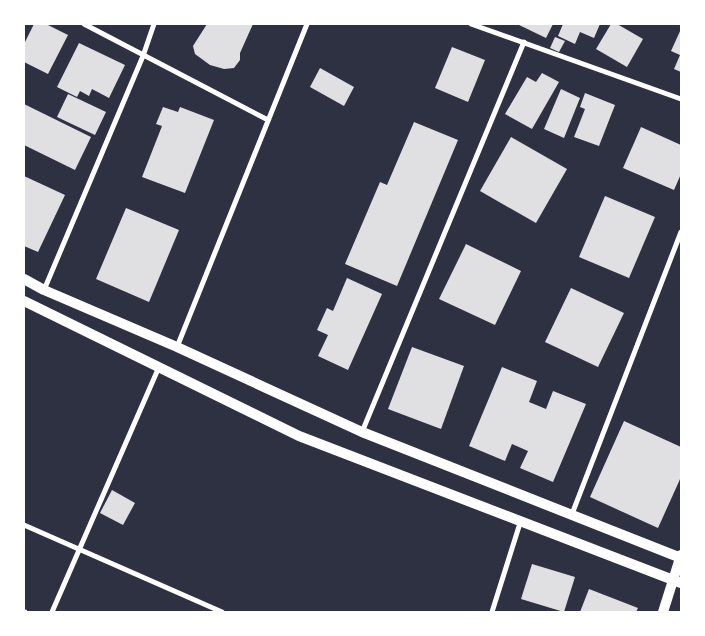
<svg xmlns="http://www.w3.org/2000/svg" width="705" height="636" viewBox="0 0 705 636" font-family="Cabin,sans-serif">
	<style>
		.building { fill: #e0e0e3 }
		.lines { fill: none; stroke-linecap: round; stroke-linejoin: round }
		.minor { stroke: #fff; stroke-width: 5 }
		.secondary { stroke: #fff; stroke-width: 10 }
	</style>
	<rect width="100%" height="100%" fill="#2d3142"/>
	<g class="building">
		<polygon points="34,24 46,24 68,35 48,74 24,62 24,44"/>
		<polygon points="207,24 253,24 240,53 240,60 234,68 224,69 210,65 195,54 193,46"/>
		<polygon points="517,24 553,24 546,38"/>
		<polygon points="563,24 600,24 594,38 580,32 575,44 558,36"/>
		<polygon points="611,24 617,24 643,39 627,67 596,49"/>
		<polygon points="681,29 681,72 674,69 680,55 671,51"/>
		<polygon points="555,37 565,41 559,52 550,48"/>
		<polygon points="79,43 125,65 109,98 92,89 89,96 80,91 77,97 57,87"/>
		<polygon points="452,47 485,60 468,102 435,88"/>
		<polygon points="320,68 354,87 344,106 310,87"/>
		<polygon points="542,73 559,82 532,129 505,114 527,77 536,82"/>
		<polygon points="561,89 580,98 564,138 544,129"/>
		<polygon points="585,93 615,105 599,146 574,137 585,109 580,107"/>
		<polygon points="68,94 106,112 95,135 57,117"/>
		<polygon points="24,104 91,137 75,170 24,145"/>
		<polygon points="163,107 178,112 180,107 214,120 185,193 142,177 162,126 156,124"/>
		<polygon points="414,122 458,140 397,286 345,264 380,182 387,185"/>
		<polygon points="641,127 681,145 681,174 674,190 623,168"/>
		<polygon points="511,137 567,169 536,223 480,191"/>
		<polygon points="24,176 65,195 38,252 24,246"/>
		<polygon points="605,196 655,217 629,278 579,257"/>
		<polygon points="126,208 179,230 149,302 96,279"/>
		<polygon points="466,244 521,271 495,325 439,299"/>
		<polygon points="347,278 382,294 348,370 318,356 328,335 317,330 327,308 333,311"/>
		<polygon points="571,288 624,313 598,367 545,342"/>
		<polygon points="412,347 464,366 441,429 388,409"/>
		<polygon points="502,367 537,381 529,402 546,409 553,391 586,404 553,482 520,468 528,451 512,444 505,461 469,446"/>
		<polygon points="624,421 681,447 681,477 658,528 590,497"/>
		<polygon points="112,490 135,503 123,525 100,513"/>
		<polygon points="532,564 575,577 564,612 521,599"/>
		<polygon points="589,589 638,608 636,612 580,612"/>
	</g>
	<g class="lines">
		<g class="minor">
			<polyline points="84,24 268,120"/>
			<polyline points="471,24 681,99"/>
			<polyline points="44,290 143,56 154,24"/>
			<polyline points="177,347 307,24"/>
			<polyline points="362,432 524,42"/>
			<polyline points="572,514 681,232"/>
			<polyline points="24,525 222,612"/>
			<polyline points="24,612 25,612"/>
			<polyline points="52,612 159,367"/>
			<polyline points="492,612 521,520"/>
		</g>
		<g class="secondary">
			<polyline points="24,279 44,290 177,347 362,432 681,558"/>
			<polyline points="24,301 299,436 681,583"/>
			<polyline points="663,612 681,555"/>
		</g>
	</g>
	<rect width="705" height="636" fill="none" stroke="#ffffff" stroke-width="50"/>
</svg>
